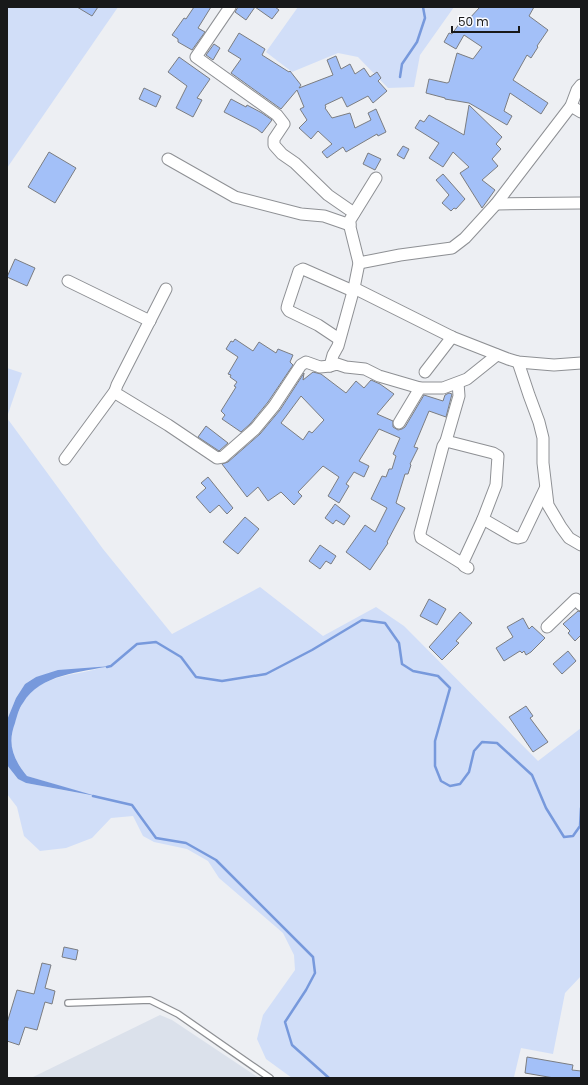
<svg xmlns="http://www.w3.org/2000/svg" width="588" height="1085" viewBox="0 0 588 1085" font-family="Poppins,sans-serif">
	<style>
		.built { fill: #dbe1eb }
		.green { fill: #d1def8 }
		.water { fill: #7799dc }
		.lines { fill: none; stroke-linecap: round; stroke-linejoin: round }
		.stream { stroke: #7799dc; stroke-width: 2.5 }
		.building { fill: #a3c0f8; stroke: #7b7d81; fill-rule: evenodd }
		.service-casing { stroke: #8e9094; stroke-width: 8 }
		.minor-casing { stroke: #8e9094; stroke-width: 13 }
		.service { stroke: #fff; stroke-width: 5.5 }
		.minor { stroke: #fff; stroke-width: 11 }
	</style>
	<rect width="100%" height="100%" fill="#edeff3"/>
	<polygon class="built" points="160,1015 172,1020 259,1078 31,1078"/>
	<g class="green">
		<polygon points="7,7 118,7 7,168"/>
		<polygon points="298,7 454,7 420,55 414,87 388,88 358,57 338,53 292,72 266,52"/>
		<polygon points="7,368 22,373 7,417"/>
		<path d="M7,418L103,549L172,634L260,587L323,636L376,607L404,626L538,761L581,728V976L565,993L553,1054L521,1048L514,1077L517,1078H292L266,1059L257,1039L263,1015L295,970L294,955L283,933L219,878L208,861L187,849L154,842L143,836L133,816L111,818L92,838L66,848L40,851L24,836L17,807L7,794V765L18,779L26,783L90,795L27,776C21,769 14,758 12,749C8,733 20,701 33,690C37,686 44,683 49,681C68,673 88,673 106,666L36,677L25,684L16,698L7,720Z"/>
	</g>
	<path class="water" d="M111,666C81,672 40,674 23,703C19,708 17,716 15,723C7,744 13,759 27,776L96,796L26,783L18,779L7,765V720L16,698L25,684L36,677L58,670Z"/>
	<g class="lines">
		<g class="stream">
			<polyline points="400,77 402,64 417,42 425,18 423,7"/>
			<polyline points="107,667 111,666 137,644 156,642 181,657 196,677 222,681 266,674 312,650 362,620 385,623 399,643 402,664 413,671 438,676 450,688 435,741 435,766 441,781 450,786 460,784 469,772 474,751 482,742 497,743 532,775 546,808 564,837 573,836 580,826 581,808"/>
			<polyline points="93,796 132,805 156,838 186,843 216,860 313,957 315,973 306,990 285,1022 292,1045 329,1078"/>
		</g>
	</g>
	<g class="building">
		<polygon points="77,7 98,7 92,16"/>
		<polygon points="194,7 211,7 198,28 205,32 192,50 178,42 178,39 172,35 184,18 186,19"/>
		<polygon points="238,7 275,7 279,10 272,19 255,7 246,20 235,12"/>
		<polygon points="480,7 534,7 529,16 548,30 537,46 538,47 531,58 527,55 513,80 548,103 541,114 510,93 504,111 512,116 507,125 469,103 445,99 445,98 426,93 429,79 447,83 449,82 457,53 473,59 482,47 464,35 456,49 444,42 449,33 452,34 464,17 468,20"/>
		<polygon points="239,33 265,49 262,55 289,72 290,71 301,85 299,88 333,75 327,60 336,56 341,69 350,64 355,74 364,68 370,77 377,72 381,78 378,81 387,91 373,103 368,96 347,107 342,97 325,105 326,107 325,108 332,118 350,113 355,128 371,120 368,113 376,109 386,132 378,136 377,134 346,152 343,147 327,158 322,152 332,144 318,131 311,139 299,128 307,120 300,109 304,107 297,90 281,109 231,73 241,59 228,51"/>
		<polygon points="214,44 220,48 213,60 206,55"/>
		<polygon points="179,57 210,79 197,98 202,100 193,117 176,108 187,86 168,72"/>
		<polygon points="144,88 161,96 156,107 139,99"/>
		<polygon points="231,99 246,107 247,105 262,113 272,120 262,133 257,129 224,112"/>
		<polygon points="469,105 502,137 496,144 501,149 492,159 498,166 482,180 495,190 482,208 460,173 469,167 453,152 443,167 429,158 439,143 415,128 420,120 424,122 429,115 464,135"/>
		<polygon points="403,146 409,149 404,159 397,155"/>
		<polygon points="49,152 76,168 55,203 28,187"/>
		<polygon points="368,153 381,159 375,170 363,164"/>
		<polygon points="443,174 465,199 456,209 454,208 451,211 442,203 449,195 436,180"/>
		<polygon points="15,259 35,268 27,286 7,277"/>
		<polygon points="235,339 253,351 259,342 276,353 278,349 293,355 290,362 293,365 268,402 250,424 241,432 222,419 225,415 221,411 236,387 234,386 237,382 230,377 231,375 228,374 238,357 226,349 231,341 233,342"/>
		<path d="M313,372L321,374L346,393L356,381L364,388L371,380L380,384L394,394L377,414L393,421V427L398,430L402,429L405,427L424,395L443,401L445,395L449,393L452,394L446,417L429,411L414,447L418,448L410,464L411,465L408,474H405L396,503L405,508L387,542L388,543L370,570L346,552L365,525L375,532L387,508L371,499L382,476L386,477L389,469H392L396,456L393,454L400,438L379,429L359,461L369,466L364,477L354,472L346,484L349,486L339,503L328,496L339,477L323,466L298,492L302,496L294,505L281,492L268,501L258,487L247,497L222,464L228,462L260,434L280,410L304,373L303,380ZM301,396L324,420L312,433L309,431L303,440L281,423Z"/>
		<polygon points="206,426 228,443 219,451 198,437"/>
		<polygon points="208,477 233,508 227,514 219,505 210,513 196,497 206,488 201,483"/>
		<polygon points="335,504 350,516 344,525 336,520 333,524 325,518"/>
		<polygon points="245,517 259,529 238,554 223,542"/>
		<polygon points="320,545 336,556 331,564 326,561 320,569 309,561"/>
		<polygon points="429,599 446,609 437,625 420,616"/>
		<polygon points="578,611 581,612 581,635 575,641 568,633 570,631 563,624"/>
		<polygon points="460,612 472,623 456,641 459,643 442,660 429,647"/>
		<polygon points="523,618 529,629 532,626 545,638 531,652 526,655 524,651 522,653 520,651 504,661 496,648 513,637 507,627"/>
		<polygon points="568,651 576,661 562,674 553,664"/>
		<polygon points="526,706 533,716 530,718 548,742 533,752 509,717"/>
		<polygon points="64,947 78,950 76,960 62,957"/>
		<polygon points="42,963 51,965 45,988 55,991 52,1004 45,1002 37,1030 25,1027 19,1045 7,1041 7,1023 17,990 34,994"/>
		<polygon points="527,1057 573,1065 572,1070 581,1071 581,1078 554,1078 525,1073"/>
	</g>
	<g class="lines">
		<g class="service-casing">
			<polyline id="service" points="68,1003 150,1000 178,1014 270,1078"/>
		</g>
		<g class="minor-casing">
			<g id="minor">
				<polyline points="230,7 196,57 277,115 284,124 274,139 274,145 282,154 295,163 328,195 354,213"/>
				<polyline points="571,106 581,112"/>
				<polyline points="168,159 235,197 301,214 324,216 350,225"/>
				<polyline points="496,204 581,203"/>
				<polyline points="359,263 400,255 452,248 465,238 496,204 571,106 577,90 581,85"/>
				<polyline points="68,281 150,321"/>
				<polyline points="354,288 452,337 508,359 518,362 554,365 581,363"/>
				<polyline points="166,289 117,385 115,391 117,394 168,425 217,458 223,457 255,429 274,406 301,365 306,362 320,367 330,366 337,364 346,367 365,369 379,376 420,388 443,388 467,379 497,355"/>
				<polyline points="339,339 318,325 289,311 287,308 288,304 299,271 303,269 353,291"/>
				<polyline points="518,362 529,395 539,422 543,438 543,463 548,505 561,527 569,538 581,545"/>
				<polyline points="330,366 333,355 338,346 354,288 359,263 350,227 350,220 376,178"/>
				<polyline points="425,372 452,337"/>
				<polyline points="458,383 459,396 446,441 443,446 420,533 421,538 463,564"/>
				<polyline points="399,423 420,388"/>
				<polyline points="446,441 493,453 498,456 496,485 483,519 514,537 518,538 522,537 545,489"/>
				<polyline points="65,459 115,391"/>
				<polyline points="468,568 464,566 463,562 483,519"/>
				<polyline points="547,627 576,599 581,605"/>
			</g>
		</g>
		<use href="#service" class="service"/>
		<use href="#minor" class="minor"/>
	</g>
	<rect width="588" height="1085" fill="none" stroke="#18191a" stroke-width="16"/>
	<path d="M452 26v6h67v-6" fill="none" stroke="#18191a" stroke-width="2"/>
	<text x="458" y="26" font-size="12" fill="#18191a" stroke="#fbfcff" stroke-width="3" paint-order="stroke">50 m</text>
</svg>
